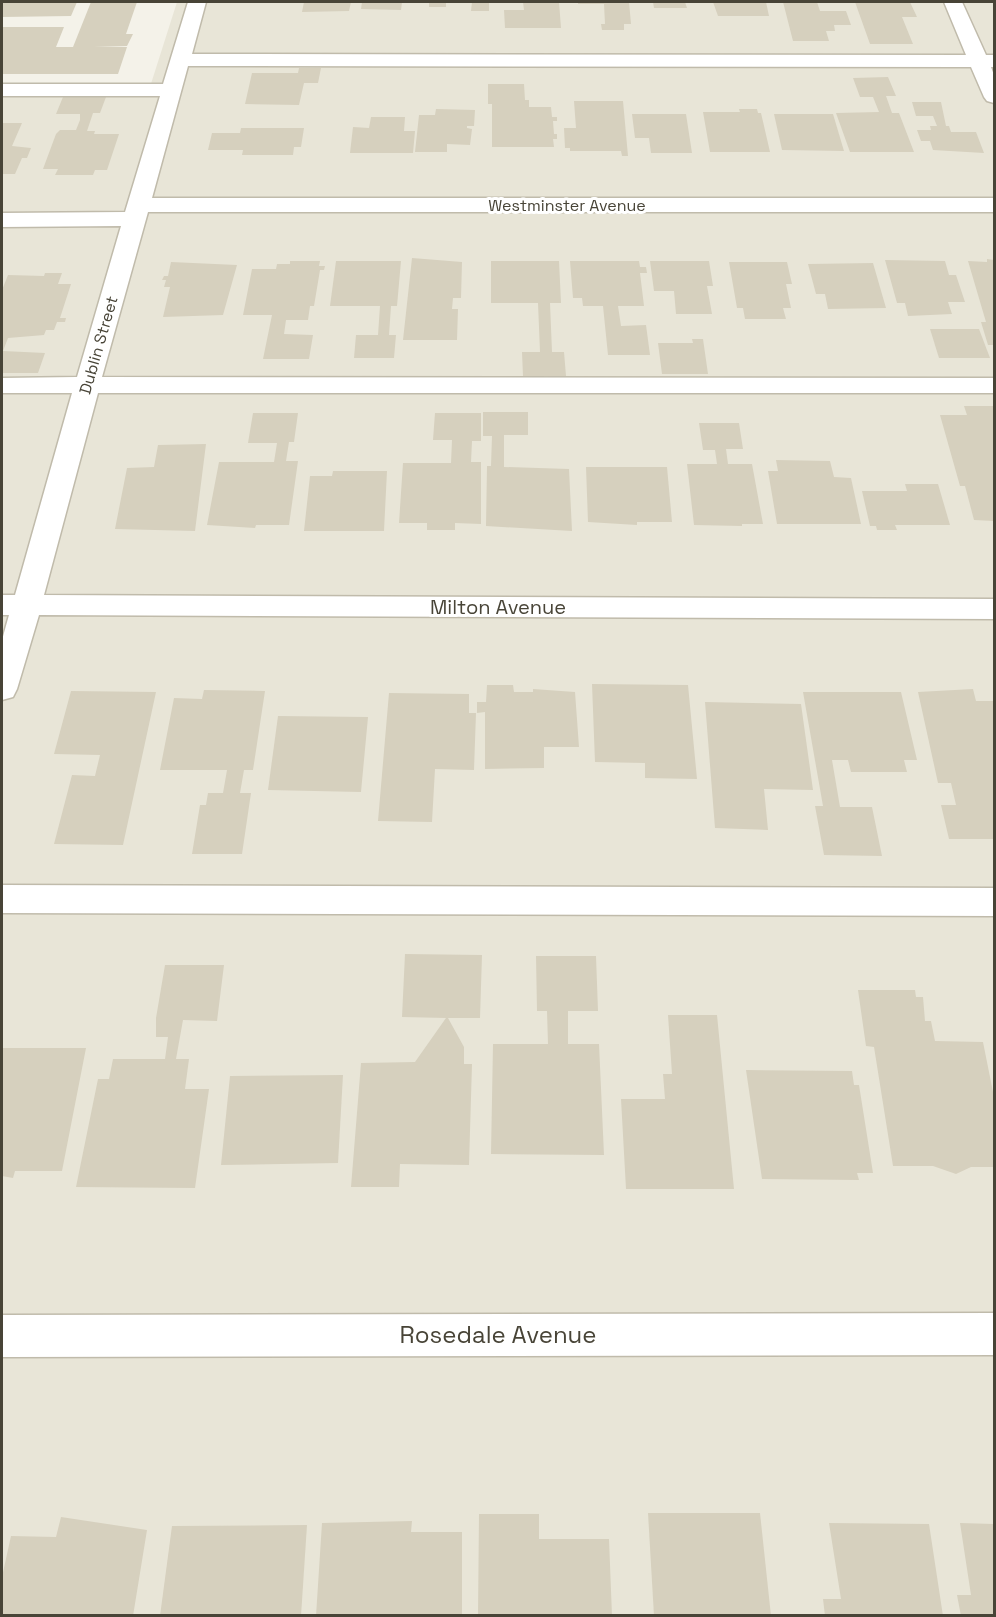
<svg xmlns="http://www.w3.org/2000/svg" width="996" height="1617" viewBox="0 0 996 1617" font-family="'Space Grotesk',sans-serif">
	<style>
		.residential { fill: #e8e5d7 }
		.building { fill: #d6d0be }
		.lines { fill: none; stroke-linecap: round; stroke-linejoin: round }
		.minor-casing { stroke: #c0bbab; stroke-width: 3 }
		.minor { fill: #fff; fill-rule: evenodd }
		.labels { text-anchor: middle; stroke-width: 6; stroke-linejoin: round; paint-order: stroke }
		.far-street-label { font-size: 16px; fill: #484437; stroke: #fff }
		.street-label { font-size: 20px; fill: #484437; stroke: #fff }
		.near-street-label { font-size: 24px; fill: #484437; stroke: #fff }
	</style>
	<rect width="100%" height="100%" fill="#f4f2e9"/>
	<polygon class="residential" points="177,2 994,2 994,1615 2,1616 2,90 149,90"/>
	<g class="building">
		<polygon points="2,2 77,2 71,16 2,17"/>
		<polygon points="91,2 137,2 126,34 133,34 127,46 94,46 127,47 118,74 2,74 2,27 64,27 56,47 73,47"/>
		<polygon points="304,2 351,2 349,11 302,12"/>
		<polygon points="362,2 402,2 401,10 361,9"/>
		<rect x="429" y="2" width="17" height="5"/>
		<polygon points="472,2 489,2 489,11 471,11"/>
		<polygon points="523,2 559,2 561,28 505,28 504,10 524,10"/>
		<polygon points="578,2 629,2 631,24 624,24 624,30 602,30 601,24 605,24 604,4 578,4"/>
		<polygon points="653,2 685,2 687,8 654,8"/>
		<polygon points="713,2 766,2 769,16 718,16"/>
		<polygon points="783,2 817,2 820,11 846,11 851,25 834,25 835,31 826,31 829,41 793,41"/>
		<polygon points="855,2 910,2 917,17 902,17 913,44 870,44"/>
		<polygon points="299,68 321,68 318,83 304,83 299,105 245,104 252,73 298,73"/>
		<polygon points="888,77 896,96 886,96 892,113 899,113 914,152 850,152 836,113 879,112 873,97 860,97 853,78"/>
		<polygon points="488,84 524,84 525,100 529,100 529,107 551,107 552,117 557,117 557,121 553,121 554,134 557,134 557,139 553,139 554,147 492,147 492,104 488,104"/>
		<polygon points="63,97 106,97 100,113 93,113 87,131 95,131 94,134 119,134 107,170 95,170 93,175 55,175 58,169 43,169 56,134 60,130 76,130 80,120 80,114 56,114"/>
		<polygon points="574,101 623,101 628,156 622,156 621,151 570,151 570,148 565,148 564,128 576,128"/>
		<polygon points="912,102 941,102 946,126 949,126 951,132 976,132 984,153 933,150 930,141 921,141 917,130 931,130 930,126 937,126 933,116 916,116"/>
		<polygon points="436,109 475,110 474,126 467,126 467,128 472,129 470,145 447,144 447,152 415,152 419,115 435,115"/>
		<polygon points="739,109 757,109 758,113 761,113 770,152 710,152 703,112 740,112"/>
		<polygon points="632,114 686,114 692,153 651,153 649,138 635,138"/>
		<polygon points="774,114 833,114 844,151 782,150"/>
		<polygon points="371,117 405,117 404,131 415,131 413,153 350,153 353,127 369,128"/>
		<polygon points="2,123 22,123 12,146 31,148 27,158 22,158 15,174 2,174"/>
		<polygon points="241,128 304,128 301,147 294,147 293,155 242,155 243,150 208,150 212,133 240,133"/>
		<polygon points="412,258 462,262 461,298 453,298 452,309 458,309 457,340 403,340"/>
		<polygon points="987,259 994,260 994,345 988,345 981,322 986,322 968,261 987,262"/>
		<polygon points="885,260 945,261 949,275 956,275 965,302 948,302 952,314 908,316 905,303 897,303"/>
		<polygon points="290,261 320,261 319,266 325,266 324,270 320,270 314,306 310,306 308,320 286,320 284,334 313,335 309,359 263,359 272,315 243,315 252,269 276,269 277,264 290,264"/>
		<polygon points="336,261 401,261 397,306 391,306 389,335 396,335 394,358 354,358 356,335 378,335 380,306 330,306"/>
		<polygon points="491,261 559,261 561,303 550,303 552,352 564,352 566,376 523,376 522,352 540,352 538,303 491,303"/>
		<polygon points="570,261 639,261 640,267 646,267 647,273 640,273 644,306 618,306 621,326 646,325 650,355 608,355 603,306 583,306 582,298 573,298"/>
		<polygon points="650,261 709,261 713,286 707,286 712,314 676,314 674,291 654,291"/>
		<polygon points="171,262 237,265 223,315 163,317 170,287 164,287 166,280 162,280 164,276 168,276"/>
		<polygon points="729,262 787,262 792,284 786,284 791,308 783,308 786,319 745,319 743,308 737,308"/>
		<polygon points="873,263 886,308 828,309 825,294 816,294 808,264"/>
		<polygon points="45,273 62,273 58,284 71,284 60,318 66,318 65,322 57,322 54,330 46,330 44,335 8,338 3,351 45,353 38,373 2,373 2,290 8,275 44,276"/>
		<polygon points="930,329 979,329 990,358 939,358"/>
		<polygon points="692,339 703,339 708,374 662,374 658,343 693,343"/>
		<polygon points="964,406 994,406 994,521 974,520 965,486 960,486 940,415 967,415"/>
		<polygon points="483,412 528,412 528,435 504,435 504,467 569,469 572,531 486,526 487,466 491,466 492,436 483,436"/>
		<polygon points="253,413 298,413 294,442 289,442 286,461 298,461 289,525 256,525 255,528 207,525 219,462 274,462 277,443 248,443"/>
		<polygon points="435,413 481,413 481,441 472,441 471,462 481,462 481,524 455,523 455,530 427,530 427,523 399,523 403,463 451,463 452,440 433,440"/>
		<polygon points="699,423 739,423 743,449 726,449 728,464 752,464 763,524 742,524 742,526 694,525 687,464 717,464 715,450 703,450"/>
		<polygon points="206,444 195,531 115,529 127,468 154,467 158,445"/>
		<polygon points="776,460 830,461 834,477 851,478 861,524 777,524 768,471 778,471"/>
		<polygon points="586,467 667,467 672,522 637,522 637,525 588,522"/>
		<polygon points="333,471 387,471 384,531 304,531 310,476 332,476"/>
		<polygon points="905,484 938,484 950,525 895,525 897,530 877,530 876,526 870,526 862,491 907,491"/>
		<polygon points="592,684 688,685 697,779 645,778 645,763 595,762"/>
		<polygon points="487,685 513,685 514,692 533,692 533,689 575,692 579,747 544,747 544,768 485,769 485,712 477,713 477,702 486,702"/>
		<polygon points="973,689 976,701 994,701 994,839 949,839 941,805 956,805 951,783 938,783 918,692"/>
		<polygon points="204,690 265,691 253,770 244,770 240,793 251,793 242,854 192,854 200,805 206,805 208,793 223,793 227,770 160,770 174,698 202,699"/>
		<polygon points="71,691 156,692 123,845 54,844 72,775 95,776 100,755 54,754"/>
		<polygon points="803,692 901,692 917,760 904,760 907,772 851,772 848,760 832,760 840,807 872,807 882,856 824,855 815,806 823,806"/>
		<polygon points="389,693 469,694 469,713 476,713 474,770 435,769 432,822 378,821"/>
		<polygon points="705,702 801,704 813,790 764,789 768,830 715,828"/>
		<polygon points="278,716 368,717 361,792 268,790"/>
		<polygon points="405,954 482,955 480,1018 448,1018 464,1047 464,1064 472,1064 469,1165 400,1164 399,1187 351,1187 361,1063 415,1062 446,1018 402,1017"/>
		<polygon points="536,956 596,956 598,1011 568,1011 568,1044 599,1044 604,1155 491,1154 493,1044 548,1044 547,1011 537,1011"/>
		<polygon points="165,965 224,965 217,1021 183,1020 176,1059 189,1059 185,1089 209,1089 195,1188 76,1187 98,1079 109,1079 113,1059 165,1059 168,1037 156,1037 156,1018"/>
		<polygon points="858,990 915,990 916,997 923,997 925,1021 931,1021 935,1041 983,1042 994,1097 994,1167 971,1167 956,1174 933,1166 893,1166 874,1047 866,1046"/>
		<polygon points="668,1015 717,1015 734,1189 626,1189 621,1099 665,1099 663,1074 672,1074"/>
		<polygon points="2,1048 86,1048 62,1171 15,1171 13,1178 2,1176"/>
		<polygon points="746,1070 852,1071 854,1085 859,1085 873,1173 857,1173 859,1180 762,1179"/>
		<polygon points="343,1075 338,1163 221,1165 230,1076"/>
		<polygon points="648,1513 760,1513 771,1616 654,1616"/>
		<polygon points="479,1514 539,1514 539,1539 609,1539 612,1616 478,1616"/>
		<polygon points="61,1517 147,1530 133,1616 2,1616 2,1577 11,1536 56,1537"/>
		<polygon points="412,1521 411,1532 462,1532 462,1616 316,1616 322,1523"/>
		<polygon points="829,1523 929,1524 943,1616 825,1616 823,1599 841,1599"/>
		<polygon points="960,1523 994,1524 994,1616 961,1616 957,1595 971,1595"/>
		<polygon points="307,1525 301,1616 160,1616 172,1526"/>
	</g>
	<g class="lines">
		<g class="minor-casing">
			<g id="minor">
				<polygon points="188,2 206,2 192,54 966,55 944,2 962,2 986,55 994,55 994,67 991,67 994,75 994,103 987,101 984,97 971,67 188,66 152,198 994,198 994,212 148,212 102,377 994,378 994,393 98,393 44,595 994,599 994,619 39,615 17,689 13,697 2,700 2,640 9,615 2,615 2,595 15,595 72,393 2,393 2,378 77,377 121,226 2,227 2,213 125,212 160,96 2,96 2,84 163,84"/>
				<polygon points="2,885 994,888 994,916 2,913"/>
				<polygon points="994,1313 994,1355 2,1357 2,1315"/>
			</g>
		</g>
		<use href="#minor" class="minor"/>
	</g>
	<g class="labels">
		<g class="far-street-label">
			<text x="567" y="211">Westminster Avenue</text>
			<text transform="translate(98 345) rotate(-74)" y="6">Dublin Street</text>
		</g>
		<g class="street-label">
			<text x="498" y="614">Milton Avenue</text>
		</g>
		<g class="near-street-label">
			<text x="498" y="1343">Rosedale Avenue</text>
		</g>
	</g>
	<rect width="996" height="1617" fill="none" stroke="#484437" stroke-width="6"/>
</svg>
